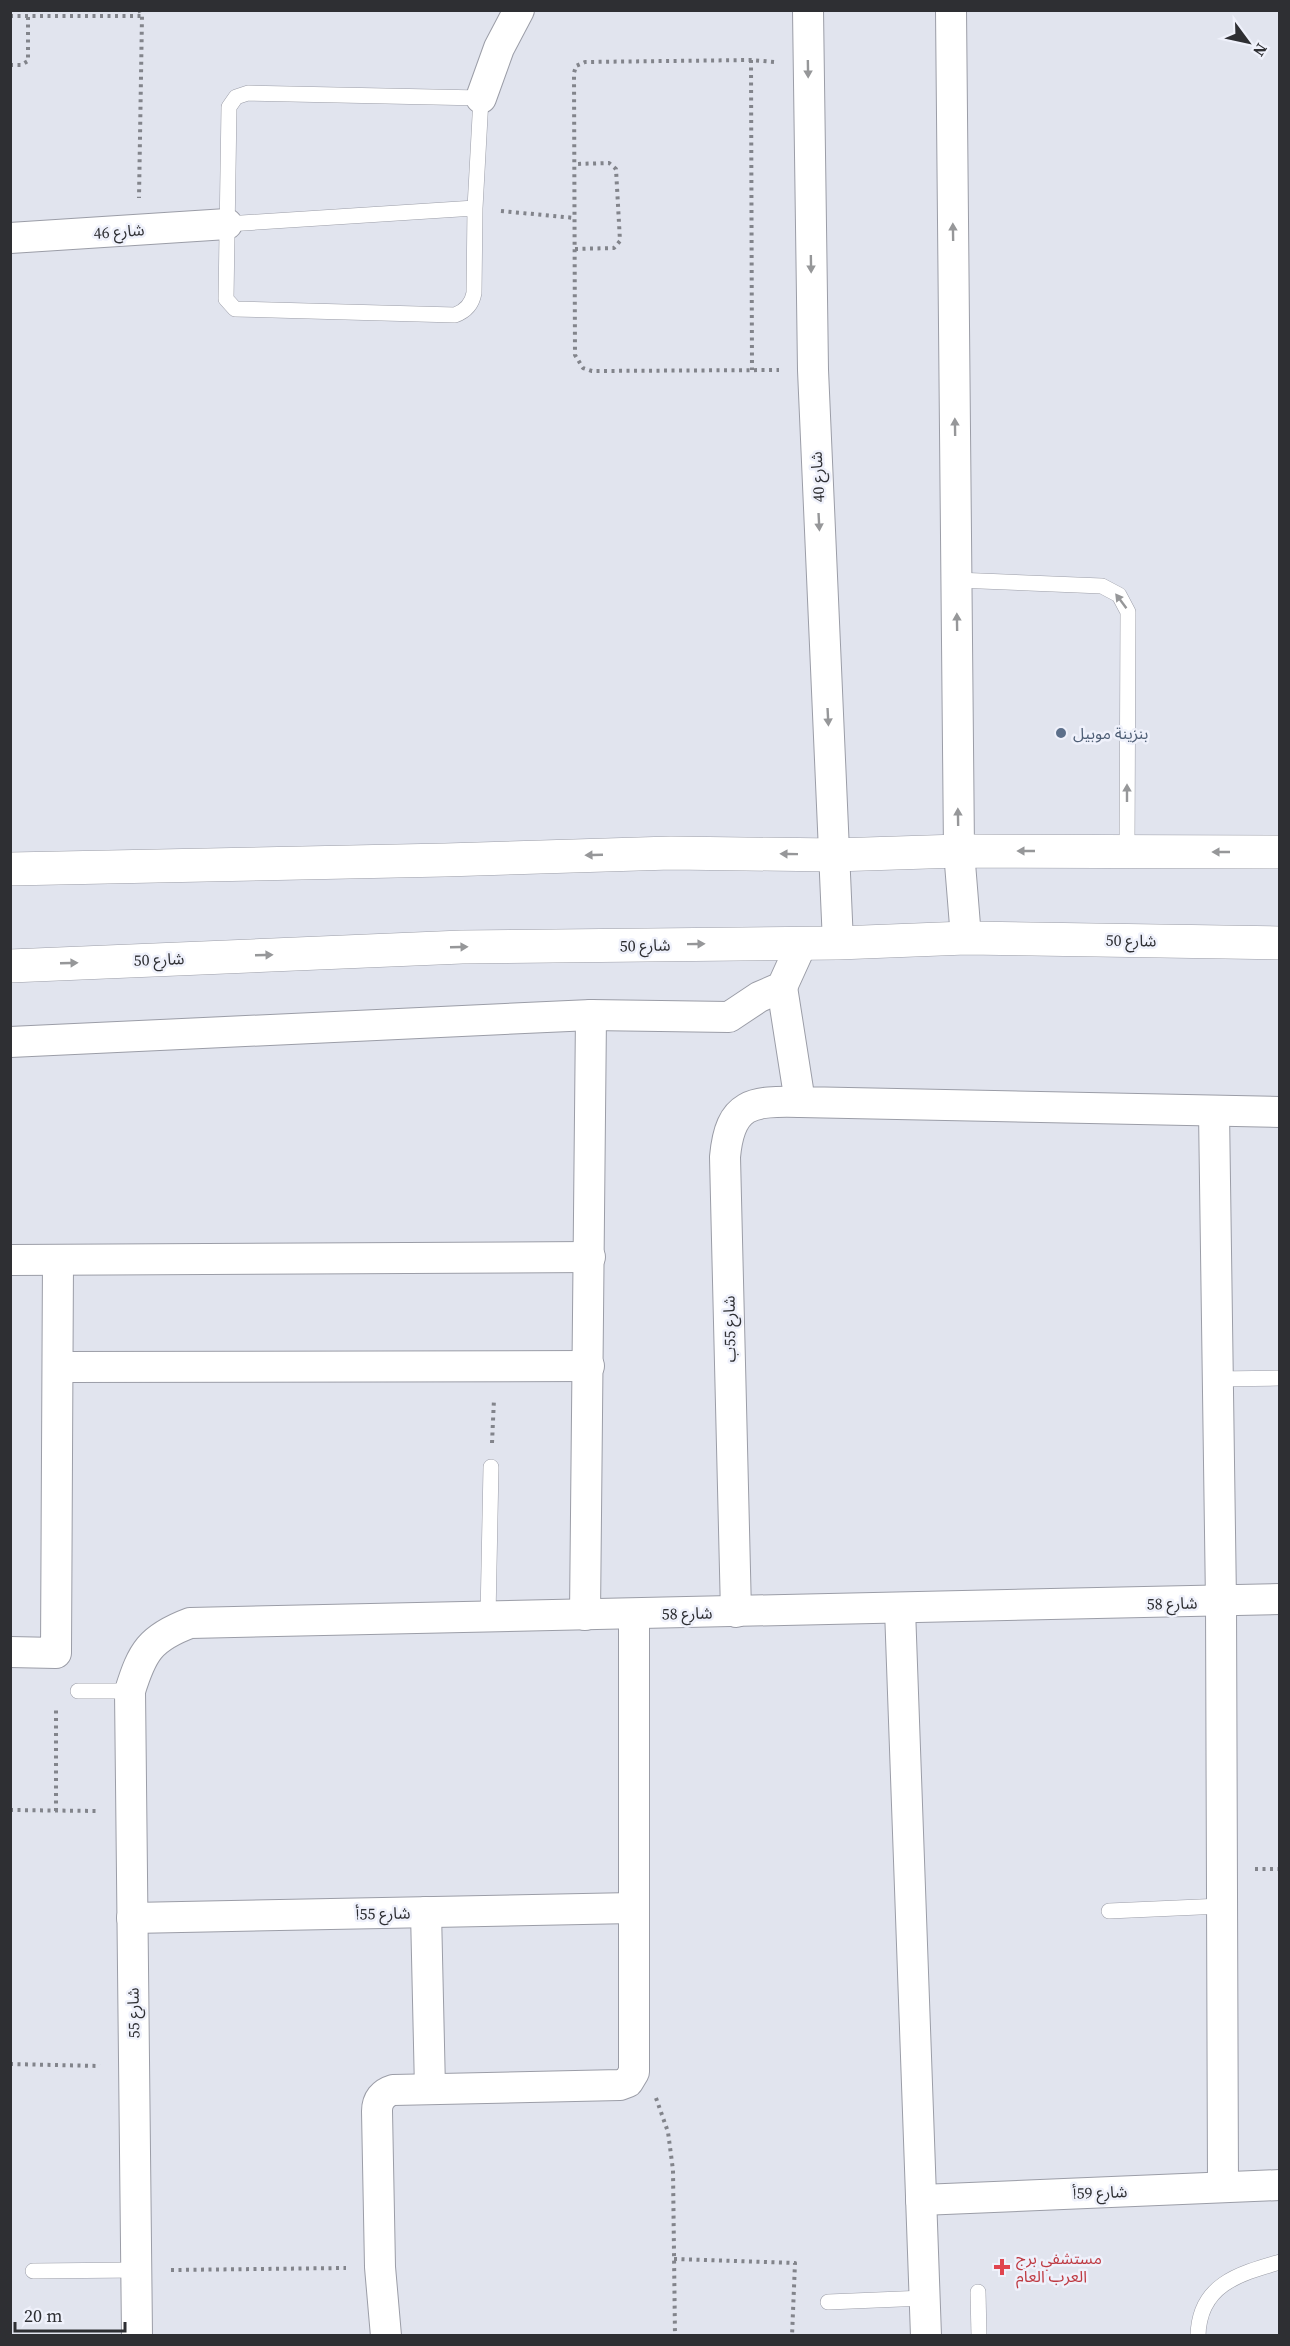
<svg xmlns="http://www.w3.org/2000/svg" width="1290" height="2346" viewBox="0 0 1290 2346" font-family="'Source Serif 4','Noto Sans Arabic',serif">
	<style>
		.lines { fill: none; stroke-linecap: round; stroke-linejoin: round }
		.lane-casing { stroke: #9b9da7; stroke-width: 16 }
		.street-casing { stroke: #9b9da7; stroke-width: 32 }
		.secondary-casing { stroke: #9b9da7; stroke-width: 34 }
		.path { stroke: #82848b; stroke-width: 4; stroke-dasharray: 3 4.5; stroke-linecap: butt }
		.lane { stroke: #fff; stroke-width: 15 }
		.street { stroke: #fff; stroke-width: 30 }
		.secondary { stroke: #fff; stroke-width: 33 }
		.oneway { fill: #969799 }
		.service-dot { fill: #5c6f8a; stroke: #eff1fb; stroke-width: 2 }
		.health-dot { fill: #e0444e; stroke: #eff1fb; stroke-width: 2 }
		.labels { text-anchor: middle; stroke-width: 5; stroke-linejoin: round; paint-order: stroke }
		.street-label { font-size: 16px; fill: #2e2f33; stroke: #eff1fb }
		.service-label { font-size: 16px; fill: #4e5e75; stroke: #eff1fb; text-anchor: start }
		.health-label { font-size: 16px; fill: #be3a42; stroke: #eff1fb; text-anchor: start }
	</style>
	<rect width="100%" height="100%" fill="#e1e4ee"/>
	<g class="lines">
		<g class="lane-casing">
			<g id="lane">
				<path d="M227,224L475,208L481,98L248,93L236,97L229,107L226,299L235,309L455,315C466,311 472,304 474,293L475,208"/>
				<polyline points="956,580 1102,586 1119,595 1128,612 1127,852"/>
				<polyline points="1217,1379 1280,1378"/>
				<polyline points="488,1617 491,1467"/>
				<polyline points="78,1691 130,1691"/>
				<polyline points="1109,1911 1222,1906"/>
				<polyline points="33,2271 136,2270"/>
				<polyline points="978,2292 979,2336"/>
				<polyline points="828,2302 925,2298"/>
				<path d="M1198,2336C1199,2285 1238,2274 1280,2262"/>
			</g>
		</g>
		<g class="street-casing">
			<g id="street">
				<polyline points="808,10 813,370 838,943"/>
				<polyline points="951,10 959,851 966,938"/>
				<polyline points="481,98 499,48 519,10"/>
				<polyline points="10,238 227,224"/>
				<polyline points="782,987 800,1102 1280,1112"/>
				<polyline points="10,1042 591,1015 729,1017 759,997 782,987 802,943"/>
				<polyline points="1214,1111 1221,1602 1223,2187"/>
				<polyline points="10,1260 590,1257"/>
				<polyline points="58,1367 589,1366"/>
				<polyline points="900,1609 926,2336"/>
				<path d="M736,1612L725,1157C730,1102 752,1101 800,1102"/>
				<polyline points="585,1615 591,1015"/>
				<polyline points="10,1652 56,1653 58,1260"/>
				<polyline points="426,1912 430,2089"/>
				<polyline points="132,1918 633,1908"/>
				<polyline points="921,2200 1280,2185"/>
				<path d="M137,2336L130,1691C142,1652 150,1638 190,1623L1280,1599"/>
				<path d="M386,2336L380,2267L377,2111C377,2100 383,2093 393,2090L620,2085L628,2082L634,2072V1615"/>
			</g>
		</g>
		<g class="secondary-casing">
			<g id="secondary">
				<polyline points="10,869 445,860 671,853 834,855 959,851 1280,852"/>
				<polyline points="10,966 462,947 838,943 966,938 1280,943"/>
			</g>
		</g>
		<g class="path">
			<polyline points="139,10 142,16 139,198"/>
			<polyline points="10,16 142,16"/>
			<polyline points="751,60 752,370"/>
			<polyline points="774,62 751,60 585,62 576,66 574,73 575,355 583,368 592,371 779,370"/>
			<polyline points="10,65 21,65 28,61 28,16"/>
			<polyline points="501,211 575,218"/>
			<polyline points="575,249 614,248 620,241 616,169 609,163 575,164"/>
			<polyline points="492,1443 494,1399"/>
			<polyline points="10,1810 97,1811"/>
			<polyline points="56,1811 56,1706"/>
			<polyline points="1255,1869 1280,1869"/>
			<polyline points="10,2064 100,2066"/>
			<polyline points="656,2098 668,2132 673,2170 675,2336"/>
			<polyline points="674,2259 795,2263 792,2336"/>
			<polyline points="171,2270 346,2268"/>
		</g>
		<use href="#lane" class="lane"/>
		<use href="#street" class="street"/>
		<use href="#secondary" class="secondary"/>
	</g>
	<defs><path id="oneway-solid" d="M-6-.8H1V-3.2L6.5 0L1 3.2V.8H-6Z" transform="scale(1.5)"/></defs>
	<g class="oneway">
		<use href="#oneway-solid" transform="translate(808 69) rotate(89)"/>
		<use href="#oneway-solid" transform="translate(953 232) rotate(-91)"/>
		<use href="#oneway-solid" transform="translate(811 264) rotate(89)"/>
		<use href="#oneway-solid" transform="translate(955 427) rotate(-91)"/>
		<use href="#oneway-solid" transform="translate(819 522) rotate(87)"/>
		<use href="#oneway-solid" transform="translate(1121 601) rotate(-127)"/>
		<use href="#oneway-solid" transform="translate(957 622) rotate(-91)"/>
		<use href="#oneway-solid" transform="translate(828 717) rotate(87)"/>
		<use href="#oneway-solid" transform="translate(1127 793) rotate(-90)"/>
		<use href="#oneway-solid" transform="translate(958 817) rotate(-91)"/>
		<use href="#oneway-solid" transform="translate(1026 851) rotate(-180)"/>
		<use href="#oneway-solid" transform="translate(1221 852) rotate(-180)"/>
		<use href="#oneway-solid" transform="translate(789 854) rotate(-179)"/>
		<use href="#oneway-solid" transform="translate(594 855) rotate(178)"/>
		<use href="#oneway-solid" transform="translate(696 944) rotate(-1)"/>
		<use href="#oneway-solid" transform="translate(459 947) rotate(-2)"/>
		<use href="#oneway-solid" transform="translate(264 955) rotate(-2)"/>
		<use href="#oneway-solid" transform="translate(69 963) rotate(-2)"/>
	</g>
	<circle class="service-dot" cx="1061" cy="733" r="6"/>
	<path class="health-dot" d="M999 2258h6v6h6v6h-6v6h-6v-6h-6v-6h6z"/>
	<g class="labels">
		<g class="street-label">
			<text transform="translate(119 231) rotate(-4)" y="6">شارع 46</text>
			<text transform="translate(817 477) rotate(-93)" y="6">شارع 40</text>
			<text transform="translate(1131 940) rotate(1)" y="6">شارع 50</text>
			<text transform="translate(645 945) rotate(-1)" y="6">شارع 50</text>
			<text transform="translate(159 959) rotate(-2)" y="6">شارع 50</text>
			<text transform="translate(729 1329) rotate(-91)" y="6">شارع 55ب</text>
			<text transform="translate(1172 1603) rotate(-1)" y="6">شارع 58</text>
			<text transform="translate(687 1613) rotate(-1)" y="6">شارع 58</text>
			<text transform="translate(383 1913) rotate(-1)" y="6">شارع 55أ</text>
			<text transform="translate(133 2013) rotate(-91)" y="6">شارع 55</text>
			<text transform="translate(1100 2192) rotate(-2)" y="6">شارع 59أ</text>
		</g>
		<g class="service-label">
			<text x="1073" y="739">بنزينة موبيل</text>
		</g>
		<g class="health-label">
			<text x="1016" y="2264">مستشفي برج<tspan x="1016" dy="18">العرب العام</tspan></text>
		</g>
	</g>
	<rect width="1290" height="2346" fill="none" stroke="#2e2f33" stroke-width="24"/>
	<g transform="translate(1248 42) rotate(123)" stroke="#eff1fb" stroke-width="4.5" paint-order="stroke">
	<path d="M0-4.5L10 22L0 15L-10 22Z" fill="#2e2f33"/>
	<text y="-9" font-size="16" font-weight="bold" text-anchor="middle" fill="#2e2f33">N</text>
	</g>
	<path d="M15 2322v9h110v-9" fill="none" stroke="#2e2f33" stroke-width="3"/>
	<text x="24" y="2322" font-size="18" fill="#2e2f33" stroke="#eff1fb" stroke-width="4.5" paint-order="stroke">20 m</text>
</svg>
